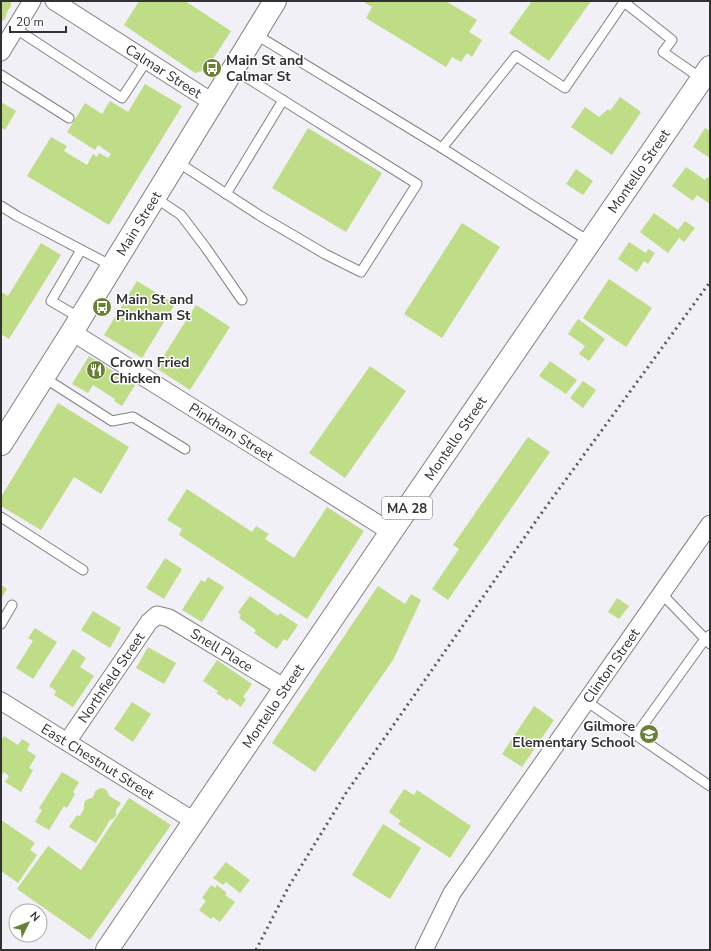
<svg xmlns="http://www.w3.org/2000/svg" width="711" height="951" viewBox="0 0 711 951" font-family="'Nunito Sans',sans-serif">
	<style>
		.building { fill: #bfdc87 }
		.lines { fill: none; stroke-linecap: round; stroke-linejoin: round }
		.service-casing { stroke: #818186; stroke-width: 11 }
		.minor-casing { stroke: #818186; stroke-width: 19 }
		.secondary-casing { stroke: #818186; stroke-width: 24 }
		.primary-casing { stroke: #818186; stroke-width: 24 }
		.service { stroke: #fff; stroke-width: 9 }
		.minor { stroke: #fff; stroke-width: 17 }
		.secondary { stroke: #fff; stroke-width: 22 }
		.primary { stroke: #fff; stroke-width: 22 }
		.rail { stroke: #5b5a5d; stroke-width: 3; stroke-dasharray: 2 4; stroke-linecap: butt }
		.labels { text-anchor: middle; stroke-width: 3; stroke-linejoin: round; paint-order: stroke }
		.shield { fill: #fff; stroke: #706f71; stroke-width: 1 }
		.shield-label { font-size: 13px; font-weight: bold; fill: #323134 }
		.poi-label { font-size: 14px; font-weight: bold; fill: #323134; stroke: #fff; text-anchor: start }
		.street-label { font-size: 14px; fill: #323134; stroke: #fff }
	</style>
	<rect width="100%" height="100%" fill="#f0f0f6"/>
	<g class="building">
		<polygon points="1,1 11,1 11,6 7,12 6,17 4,20 1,22"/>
		<polygon points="139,1 185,1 231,31 206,70 195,73 124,25"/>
		<polygon points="362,1 446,1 477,20 469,32 482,40 472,57 467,53 461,62 452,57 446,67 366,18 372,7"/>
		<polygon points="532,1 591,1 549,61 509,33"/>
		<polygon points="145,84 182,106 109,225 27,176 51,137 67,146 64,151 87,165 93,154 97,157 99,153 108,158 111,154 98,145 95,150 67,132 85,103 102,114 110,101 128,112"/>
		<polygon points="620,97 641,112 612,155 571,127 585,107 599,117 608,109 610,111"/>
		<polygon points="1,102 16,111 5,130 1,127"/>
		<polygon points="308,128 382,173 346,232 272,188"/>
		<polygon points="705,128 710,131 710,158 693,147"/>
		<polygon points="686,167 705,180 707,177 710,179 710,204 697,195 693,201 672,186"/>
		<polygon points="576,169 593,181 583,195 566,184"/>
		<polygon points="654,213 678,230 685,221 695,228 684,242 679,238 668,253 640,232"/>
		<polygon points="462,223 500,247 442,338 404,314"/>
		<polygon points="629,242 646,253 648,249 655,253 648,264 644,261 637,272 618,259"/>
		<polygon points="41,243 61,255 9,339 1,334 1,292 8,296"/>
		<polygon points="609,279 652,308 626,347 583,318"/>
		<polygon points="137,281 175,304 142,358 104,335"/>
		<polygon points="196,305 230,327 190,390 156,368"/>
		<polygon points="578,319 605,339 589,361 579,354 585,346 568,334"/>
		<polygon points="89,356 135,385 122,406 114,401 115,399 93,385 88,393 72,384"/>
		<polygon points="550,361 577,380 566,394 539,376"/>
		<polygon points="370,366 406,391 345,478 309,453"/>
		<polygon points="583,381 596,390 583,408 570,398"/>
		<polygon points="58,403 129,447 101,494 74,477 41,530 1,506 1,497"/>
		<polygon points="528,437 550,452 448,600 432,589 459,549 453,545"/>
		<polygon points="187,489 252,532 256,526 269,534 265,539 294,558 327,507 364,531 307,619 179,535 182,529 167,520"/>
		<polygon points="165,558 182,569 164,599 146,588"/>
		<polygon points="208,577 224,587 202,622 182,610 201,580 205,582"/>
		<polygon points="1,585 7,589 1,599"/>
		<polygon points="378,586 405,604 411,594 421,600 393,660 315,772 272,743"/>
		<polygon points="250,596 278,616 280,613 298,625 287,641 284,639 277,649 254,633 256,630 239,618 241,615 238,612"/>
		<polygon points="617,598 629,606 619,619 608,612"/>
		<polygon points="93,611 121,628 110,648 81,630"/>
		<polygon points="35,628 57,642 33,679 16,668 33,641 28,638"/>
		<polygon points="148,647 176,663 164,684 136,668"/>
		<polygon points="73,649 86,658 80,667 94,676 73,707 54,695 56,691 49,686"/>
		<polygon points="217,660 252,684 243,697 246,699 241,707 229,698 228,701 216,693 218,691 203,681"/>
		<polygon points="132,702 151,714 133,742 114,729"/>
		<polygon points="534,706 554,720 522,767 502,754"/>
		<polygon points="4,736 18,745 22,739 30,744 27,750 36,756 29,768 33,770 21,792 5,782 9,776 4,772 1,777 1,741"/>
		<polygon points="62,772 79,782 73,792 75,794 67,808 64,806 49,830 35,822 42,810 39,808"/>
		<polygon points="102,788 105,789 108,792 109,796 121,803 116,810 116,816 113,819 110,820 96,843 69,827 77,815 80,816 84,809 84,805 85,801 88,799 92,798 94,795 95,791 98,789"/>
		<polygon points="404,789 414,795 417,790 471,826 450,858 398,824 401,821 389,812"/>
		<polygon points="129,798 171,825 90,940 17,889 48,846 81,870"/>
		<polygon points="1,820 35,843 30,850 37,855 18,883 1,871"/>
		<polygon points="383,824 421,848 390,899 352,875"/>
		<polygon points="226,862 250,880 240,893 226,882 223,885 213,878"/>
		<polygon points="211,885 215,888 217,885 227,893 225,895 235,902 220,922 213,917 211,919 199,910 206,901 202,898"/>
	</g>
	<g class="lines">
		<g class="service-casing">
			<g id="service">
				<polyline points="16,29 122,98 147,60"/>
				<polyline points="255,34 442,148 516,56 565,88 624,2 672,40 663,52 702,79"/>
				<polyline points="1,75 69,118"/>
				<polyline points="442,148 590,242"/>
				<polyline points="176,161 262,217 325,254 361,272 417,184 233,69"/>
				<polyline points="226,194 283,100"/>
				<polyline points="154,197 181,215 206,248 242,300"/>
				<polyline points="1,206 17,216 112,266"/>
				<polyline points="80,318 51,301 81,250"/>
				<polyline points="43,377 112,421 133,417 185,449"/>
				<polyline points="1,517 83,570"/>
				<polyline points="661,593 710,644"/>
				<polyline points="1,624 12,605"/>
				<polyline points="586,701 710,786"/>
				<polyline points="636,735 705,639 710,635"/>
			</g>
		</g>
		<g class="minor-casing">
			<g id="minor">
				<path id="s1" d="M54,1L212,102"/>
				<polyline points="1,52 32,1"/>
				<path id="s2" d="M72,332L391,532"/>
				<path id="s3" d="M1,701L194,821"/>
				<path id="s4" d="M67,742L149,622L157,615L169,618L285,688"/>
				<path id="s5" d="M424,950L452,893L710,524"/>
			</g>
		</g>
		<g class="secondary-casing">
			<g id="secondary">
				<path id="s6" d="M1,444L72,332L275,1"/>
			</g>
		</g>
		<g class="primary-casing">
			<g id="primary">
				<path id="s7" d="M107,950L391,532L710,67"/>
			</g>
		</g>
		<use href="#service" class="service"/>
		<use href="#minor" class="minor"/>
		<use href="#secondary" class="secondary"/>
		<use href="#primary" class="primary"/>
		<polyline class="rail" points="256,950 289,886 346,793 543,511 710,282"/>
	</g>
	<defs>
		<g id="bus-disc" transform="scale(1)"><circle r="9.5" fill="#698134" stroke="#fff"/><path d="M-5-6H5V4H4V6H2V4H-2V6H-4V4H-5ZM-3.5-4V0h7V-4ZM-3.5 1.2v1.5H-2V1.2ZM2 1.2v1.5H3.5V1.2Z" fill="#fff"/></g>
		<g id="restaurant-disc" transform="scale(1)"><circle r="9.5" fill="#698134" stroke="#fff"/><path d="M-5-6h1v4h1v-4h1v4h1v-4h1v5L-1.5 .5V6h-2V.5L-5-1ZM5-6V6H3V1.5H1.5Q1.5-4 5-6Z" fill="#fff"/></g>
		<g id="school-disc" transform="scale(1)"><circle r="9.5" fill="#698134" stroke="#fff"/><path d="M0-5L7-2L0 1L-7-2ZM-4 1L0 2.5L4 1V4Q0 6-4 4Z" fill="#fff"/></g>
	</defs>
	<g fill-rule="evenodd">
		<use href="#bus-disc" x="212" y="68"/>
		<use href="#bus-disc" x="102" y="307"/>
		<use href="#restaurant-disc" x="96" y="370"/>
		<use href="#school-disc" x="649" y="734"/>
	</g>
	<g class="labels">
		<rect class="shield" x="382" y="497" width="50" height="22" rx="3"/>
		<g class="shield-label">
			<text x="407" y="513">MA 28</text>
		</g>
		<g class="poi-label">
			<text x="226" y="65">Main St and<tspan x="226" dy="16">Calmar St</tspan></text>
			<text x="116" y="304">Main St and<tspan x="116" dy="16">Pinkham St</tspan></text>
			<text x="110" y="367">Crown Fried<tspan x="110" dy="16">Chicken</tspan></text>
			<text x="635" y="731" text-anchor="end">Gilmore<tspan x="635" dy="16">Elementary School</tspan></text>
		</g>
		<g class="street-label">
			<text dy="5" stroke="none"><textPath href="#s1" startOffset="130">Calmar Street</textPath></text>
			<text dy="5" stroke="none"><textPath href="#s7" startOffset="943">Montello Street</textPath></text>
			<text dy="5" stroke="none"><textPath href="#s6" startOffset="260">Main Street</textPath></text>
			<text dy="5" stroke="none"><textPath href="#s2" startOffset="188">Pinkham Street</textPath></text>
			<text dy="5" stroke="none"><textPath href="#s7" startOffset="619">Montello Street</textPath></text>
			<text dy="5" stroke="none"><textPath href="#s4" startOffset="230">Snell Place</textPath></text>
			<text dy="5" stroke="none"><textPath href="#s5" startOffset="341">Clinton Street</textPath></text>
			<text dy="5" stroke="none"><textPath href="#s4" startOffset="78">Northfield Street</textPath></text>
			<text dy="5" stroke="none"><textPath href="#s7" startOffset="295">Montello Street</textPath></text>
			<text dy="5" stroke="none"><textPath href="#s3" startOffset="114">East Chestnut Street</textPath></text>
		</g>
	</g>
	<rect width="711" height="951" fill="none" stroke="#323134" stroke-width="4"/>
	<g transform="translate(28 923) rotate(47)"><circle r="19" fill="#ffffff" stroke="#adadae"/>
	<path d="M0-3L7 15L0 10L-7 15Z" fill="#698134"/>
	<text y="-6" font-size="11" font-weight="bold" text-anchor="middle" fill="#323134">N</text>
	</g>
	<path d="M10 26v6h56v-6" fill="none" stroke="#323134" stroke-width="2"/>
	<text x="16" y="26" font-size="12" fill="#323134" stroke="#ffffff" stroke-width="3" paint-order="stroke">20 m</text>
</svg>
